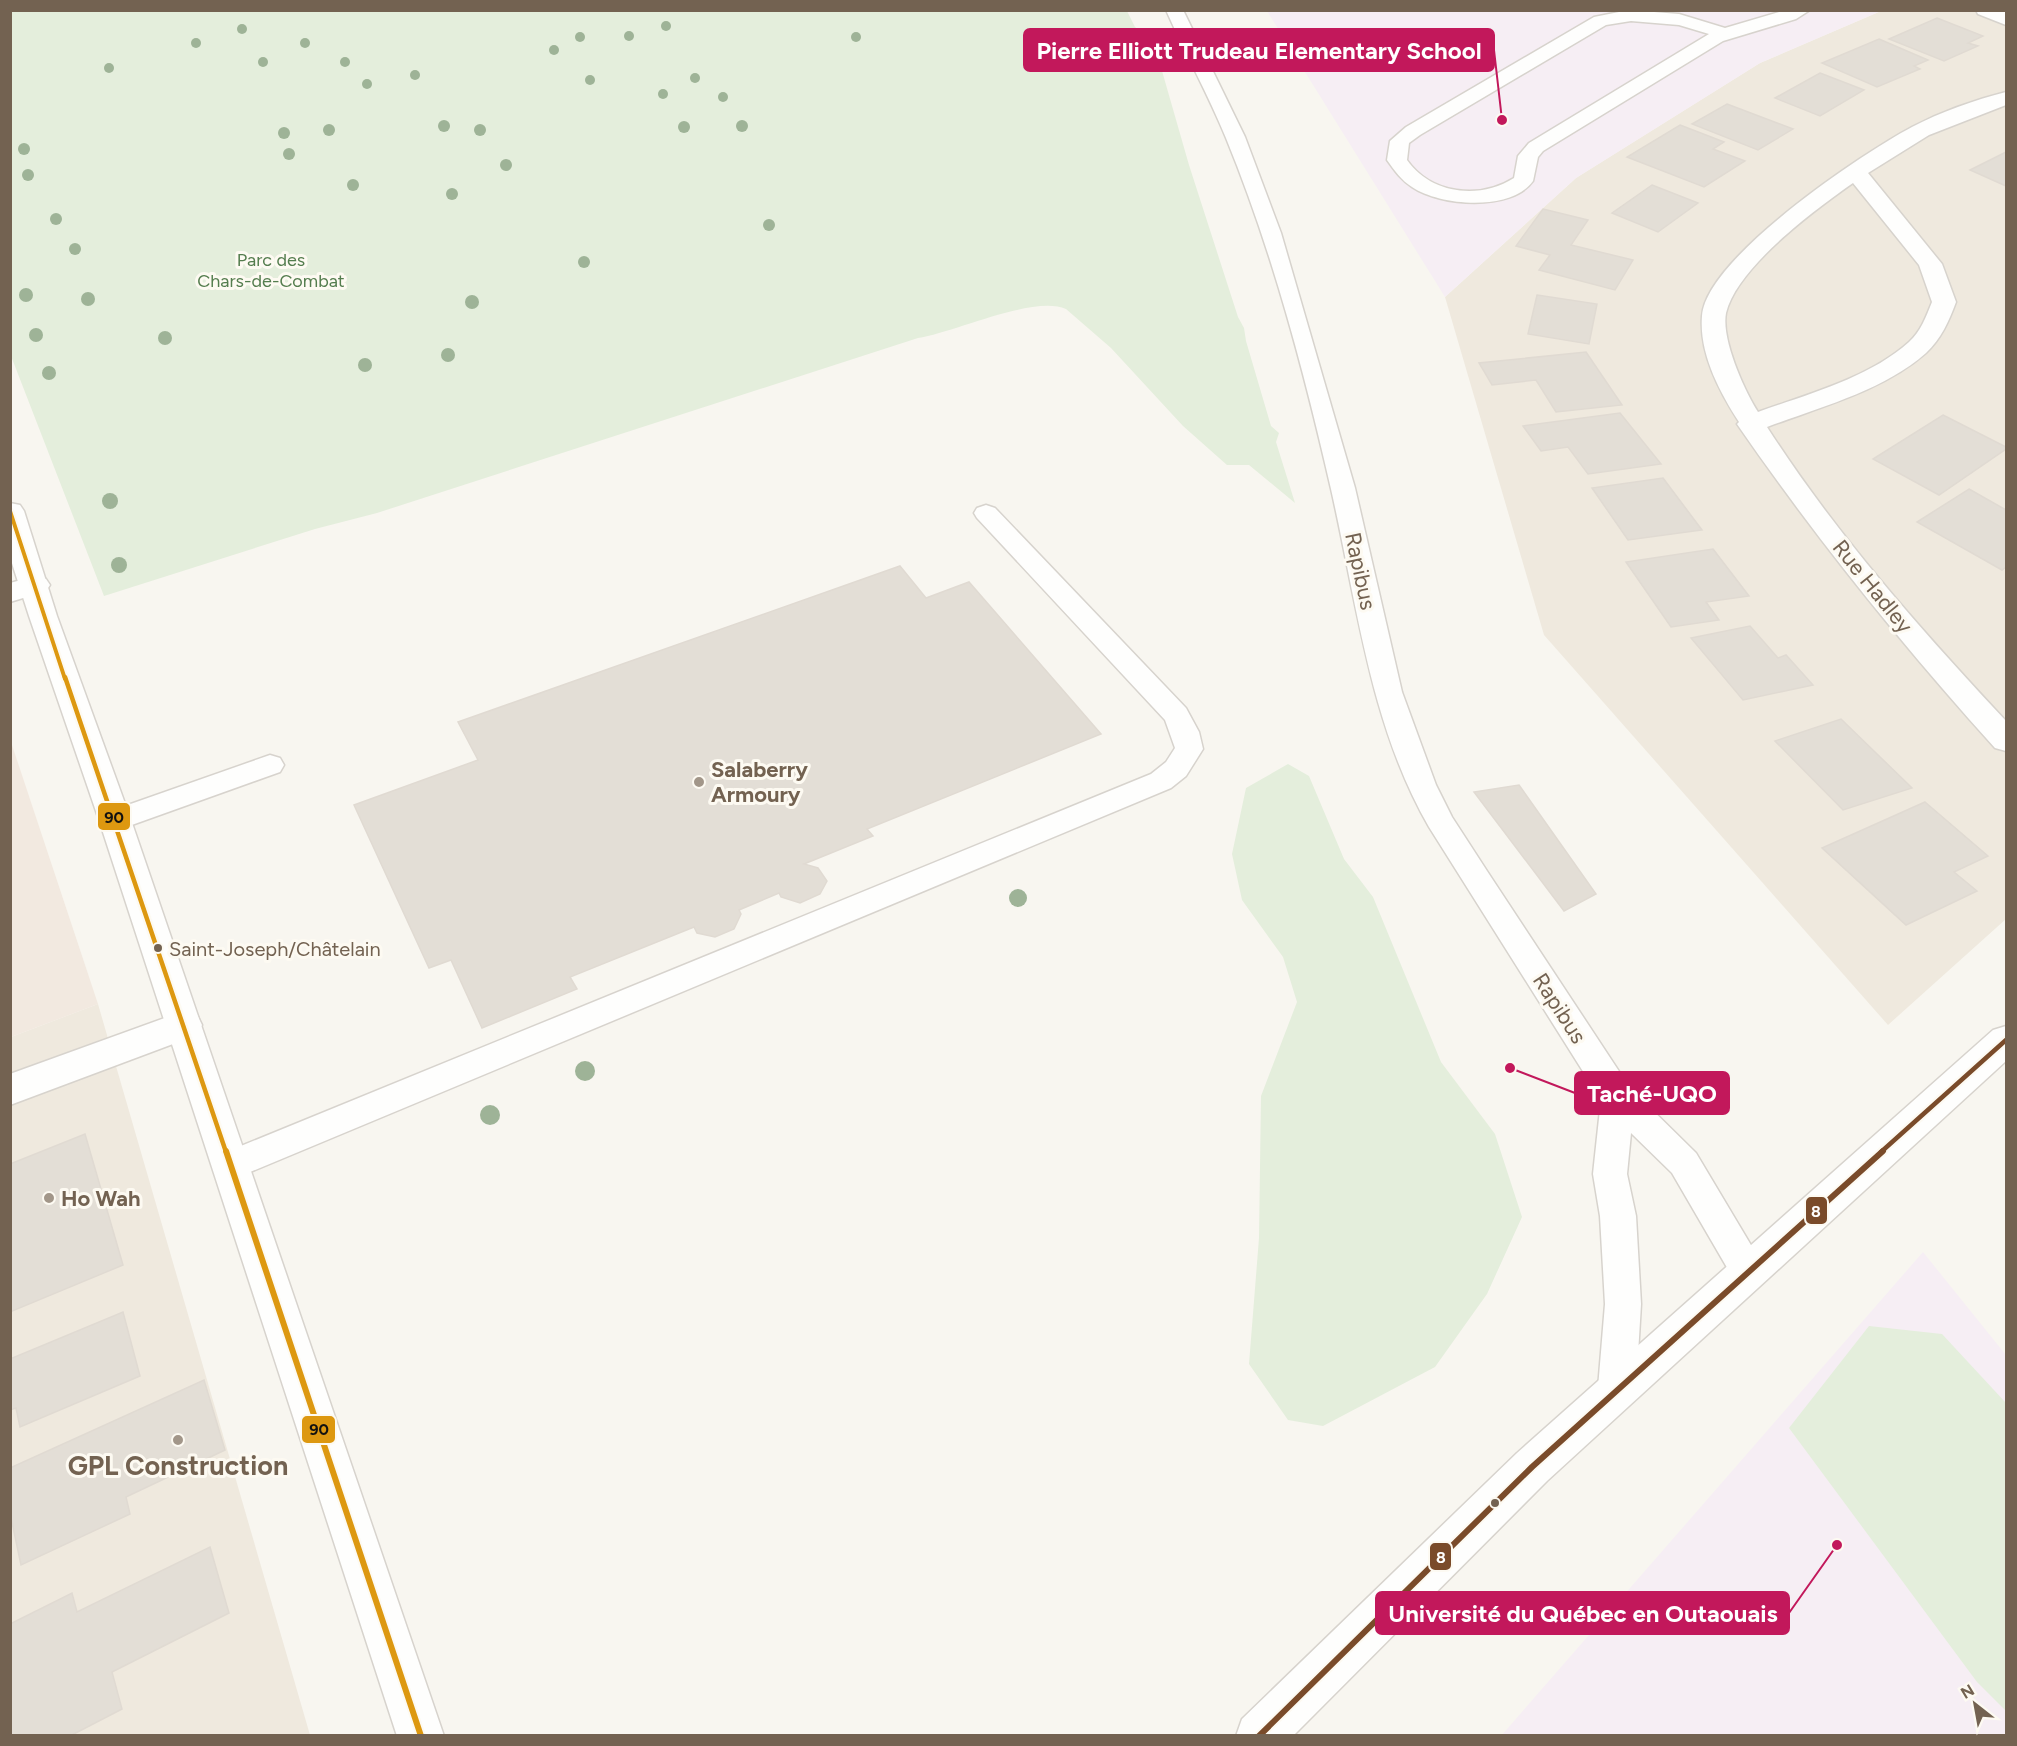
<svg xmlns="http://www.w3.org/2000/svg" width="2017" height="1746" viewBox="0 0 2017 1746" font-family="Figtree,sans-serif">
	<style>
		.residential { fill: #efe9de }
		.commercial { fill: #f2e9e0 }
		.education { fill: #f6eef4 }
		.green { fill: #e4eedc }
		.building { fill: #e3ded6; stroke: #e0dad2; stroke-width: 1.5 }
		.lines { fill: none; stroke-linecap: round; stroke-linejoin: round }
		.service-casing { stroke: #d7d3cd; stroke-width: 3 }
		.minor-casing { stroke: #d7d3cd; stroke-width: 3 }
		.tertiary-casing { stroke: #d7d3cd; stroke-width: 3 }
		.secondary-casing { stroke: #d7d3cd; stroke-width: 3 }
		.service { fill: #fefefd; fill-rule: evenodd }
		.minor { fill: #fefefd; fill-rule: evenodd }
		.tertiary { fill: #fefefd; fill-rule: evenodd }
		.secondary { fill: #fefefd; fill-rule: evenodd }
		.bus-1-far2-casing { stroke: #fdfaf2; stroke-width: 8 }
		.bus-1-far1-casing { stroke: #fdfaf2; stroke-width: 9 }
		.bus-1-casing { stroke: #fdfaf2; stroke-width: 10 }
		.bus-2-far1-casing { stroke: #fdfaf2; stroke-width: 9 }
		.bus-2-casing { stroke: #fdfaf2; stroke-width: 10 }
		.bus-1-far2 { stroke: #dd9810; stroke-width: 4 }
		.bus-1-far1 { stroke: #dd9810; stroke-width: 4.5 }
		.bus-1 { stroke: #dd9810; stroke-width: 6 }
		.bus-2-far1 { stroke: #7a4b2a; stroke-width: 4.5 }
		.bus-2 { stroke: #7a4b2a; stroke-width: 6 }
		.tree { fill: #9eb397 }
		.poi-dot { fill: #a29689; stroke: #fdfaf2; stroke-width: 2 }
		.bus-dot { fill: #736251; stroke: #fdfaf2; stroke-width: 2 }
		.labels { text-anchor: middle; stroke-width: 6; stroke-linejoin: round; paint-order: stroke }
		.far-park-label { font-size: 18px; fill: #547d4e; stroke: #fdfaf2 }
		.bus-label { font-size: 20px; fill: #736251; stroke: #fdfaf2; text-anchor: start }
		.street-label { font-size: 22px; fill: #736251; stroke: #fdfaf2 }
		.poi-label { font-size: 22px; font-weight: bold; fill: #736251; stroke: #fdfaf2; text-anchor: start }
		.near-poi-label { font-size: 27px; font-weight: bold; fill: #736251; stroke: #fdfaf2 }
		.leader { fill: none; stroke: #c2185b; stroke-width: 2 }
		.callout-dot { fill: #c2185b; stroke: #fdfaf2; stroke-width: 2 }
		.callout { fill: #c2185b; stroke: #c2185b; stroke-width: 2 }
		.callout-label { font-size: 24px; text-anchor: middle; font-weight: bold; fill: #fff }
		.line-badge { stroke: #fdfaf2; stroke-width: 2 }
		.badge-label { font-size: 16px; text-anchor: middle; font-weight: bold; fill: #fff }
		.pale-badge-label { font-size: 16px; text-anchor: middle; font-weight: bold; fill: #111 }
	</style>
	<rect width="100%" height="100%" fill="#f8f6f0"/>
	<g class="residential">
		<polygon points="1881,11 2006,11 2006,919 1888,1025 1544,635 1445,297 1576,178 1760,63"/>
		<polygon points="98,1004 310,1735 11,1736 11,1037"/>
	</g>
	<polygon class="commercial" points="10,739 98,1004 11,1037 10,1037"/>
	<g class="education">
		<polygon points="1267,11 1881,11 1760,63 1576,178 1445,297"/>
		<polygon points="1923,1252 2006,1355 2006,1735 1501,1736"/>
	</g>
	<g class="green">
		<path d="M11,10L1127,11L1135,27L1154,43L1189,165L1238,317L1244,328L1246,341L1271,426L1279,433L1276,442L1295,503L1249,465H1227L1183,426L1111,348L1066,309C1033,295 956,332 918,338L377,513L315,529L104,596L11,356Z"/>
		<polygon points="1288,764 1309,776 1344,859 1373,897 1441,1062 1495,1134 1522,1217 1487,1294 1435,1367 1323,1426 1288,1420 1249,1364 1259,1238 1261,1096 1297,1002 1283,957 1242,900 1232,854 1246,788"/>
		<polygon points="1869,1326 1942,1334 2006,1403 2006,1711 1977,1682 1789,1428"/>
	</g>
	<g class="building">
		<polygon points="1937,18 1983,36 1968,43 1978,46 1944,61 1889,39"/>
		<polygon points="1879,39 1928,60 1914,66 1920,69 1877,87 1822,63"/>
		<polygon points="1820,73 1864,90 1820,116 1775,98"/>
		<polygon points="1727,104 1793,129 1758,150 1692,124"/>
		<polygon points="1680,125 1724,142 1713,149 1745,161 1704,187 1627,157"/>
		<polygon points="2006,152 2006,186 1970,170"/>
		<polygon points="1652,185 1698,203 1658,232 1612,213"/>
		<polygon points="1543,209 1588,220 1571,245 1633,260 1615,290 1539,270 1550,255 1516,246"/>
		<polygon points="1537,295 1597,304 1589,344 1528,334"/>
		<polygon points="1586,352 1622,405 1556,412 1536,380 1492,385 1479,363"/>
		<polygon points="1620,413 1661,464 1588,474 1568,447 1541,451 1523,426"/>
		<polygon points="1943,415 2006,447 2006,449 1939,495 1873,459"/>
		<polygon points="1663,478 1702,530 1628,540 1592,488"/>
		<polygon points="1969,489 2006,510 2006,567 2002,570 1917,522"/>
		<polygon points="1713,549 1749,596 1706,602 1719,620 1671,627 1626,562"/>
		<polygon points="900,566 926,598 969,582 1101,734 867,829 873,836 804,864 818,868 827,881 820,894 800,903 781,897 779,893 739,910 741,914 734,929 715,937 697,933 694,927 570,977 577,989 482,1028 451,960 429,968 354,805 478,760 458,722"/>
		<polygon points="1750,626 1778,658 1786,655 1813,685 1743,700 1691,638"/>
		<polygon points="1841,719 1912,788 1843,810 1775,741"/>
		<polygon points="1519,785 1596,894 1564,911 1474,792"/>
		<polygon points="1925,802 1988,856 1954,872 1977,891 1906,925 1822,848"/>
		<polygon points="85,1134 123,1265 10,1312 10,1164"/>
		<polygon points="123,1312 140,1376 20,1427 16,1408 10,1410 10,1359"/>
		<polygon points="204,1380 225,1450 126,1497 130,1514 21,1565 10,1513 10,1468"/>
		<polygon points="210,1547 229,1613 112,1672 122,1709 70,1736 10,1736 10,1624 72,1593 77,1612"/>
	</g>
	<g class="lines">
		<g class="service-casing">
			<g id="service">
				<path d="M1166,10H1183L1245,137L1281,233L1355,488L1402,692L1436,785L1452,817L1487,871L1630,1088L1696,1153L1767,1272L1762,1283L1749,1288L1736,1283L1672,1173L1631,1133L1627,1174L1636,1216L1641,1304L1636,1388L1630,1400L1617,1405L1604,1400L1598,1388L1605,1304L1600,1216L1593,1174L1601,1100L1429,827C1370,725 1357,603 1331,489C1304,371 1272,250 1226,138C1208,94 1185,53 1166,10Z"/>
				<path d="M1629,10L1679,14L1725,28L1786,10H1810L1796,19L1723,41L1543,151L1538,157L1533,181C1511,212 1440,206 1412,187C1401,180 1395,171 1387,160L1390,141L1406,127L1594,17ZM1631,21L1679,25L1709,34L1529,143L1518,156L1514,178C1479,200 1431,194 1407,160L1409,143L1420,135L1606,25Z"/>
				<polygon points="986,505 995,508 1186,708 1199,732 1203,749 1186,776 1171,788 243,1175 231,1180 219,1175 214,1165 219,1155 1151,774 1166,762 1175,748 1165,720 977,518 974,513 977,508"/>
				<polygon points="270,755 280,758 284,765 280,772 115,831 105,827 100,820 105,813"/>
			</g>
		</g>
		<g class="minor-casing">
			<g id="minor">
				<polygon points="1976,10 2006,12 2006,25 1978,14"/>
				<path d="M2006,92V105L1929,135L1868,173L1942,264L1956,302C1949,321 1941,339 1926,353C1883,391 1820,407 1767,427C1835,533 1920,629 2006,721V751L1995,748C1902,645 1815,537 1737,424L1739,422C1719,391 1699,353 1702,316C1706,258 1863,153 1912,127C1941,112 1974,100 2006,92ZM1853,183L1919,265L1932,302C1926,317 1921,331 1909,342C1869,378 1808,394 1758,412C1744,390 1721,339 1726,313C1737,267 1816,209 1853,183Z"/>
				<polygon points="184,1011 197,1015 202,1025 197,1035 10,1105 10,1074"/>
			</g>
		</g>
		<g class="tertiary-casing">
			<polygon id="tertiary" points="36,576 46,579 50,585 46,591 10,602 10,583"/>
		</g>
		<g class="secondary-casing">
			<g id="secondary">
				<polygon points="10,503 20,505 24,511 57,616 131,820 444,1736 397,1736 99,820 29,616 10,557"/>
				<polygon points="2006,1026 2006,1061 1547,1481 1293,1736 1236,1736 1242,1719 1517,1453 1993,1030"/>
			</g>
		</g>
		<use href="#service" class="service"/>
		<use href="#minor" class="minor"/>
		<use href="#tertiary" class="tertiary"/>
		<use href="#secondary" class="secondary"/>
		<g class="bus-1-far2-casing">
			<polyline id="bus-1-far2" points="10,511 65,679"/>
		</g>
		<g class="bus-1-far1-casing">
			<polyline id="bus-1-far1" points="65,677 226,1152"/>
		</g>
		<g class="bus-1-casing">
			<polyline id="bus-1" points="226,1151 421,1736"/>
		</g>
		<g class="bus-2-far1-casing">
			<polyline id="bus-2-far1" points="1881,1152 2006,1040"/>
		</g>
		<g class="bus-2-casing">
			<polyline id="bus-2" points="1259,1736 1532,1467 1883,1151"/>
		</g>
		<use href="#bus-1-far2" class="bus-1-far2"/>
		<use href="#bus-1-far1" class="bus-1-far1"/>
		<use href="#bus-1" class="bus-1"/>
		<use href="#bus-2-far1" class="bus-2-far1"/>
		<use href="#bus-2" class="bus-2"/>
	</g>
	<g class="tree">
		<circle cx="666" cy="26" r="5"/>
		<circle cx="242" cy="29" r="5"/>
		<circle cx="629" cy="36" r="5"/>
		<circle cx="580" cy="37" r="5"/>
		<circle cx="856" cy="37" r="5"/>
		<circle cx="196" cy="43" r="5"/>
		<circle cx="305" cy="43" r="5"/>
		<circle cx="554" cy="50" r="5"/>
		<circle cx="263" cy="62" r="5"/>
		<circle cx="345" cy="62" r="5"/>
		<circle cx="109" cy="68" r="5"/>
		<circle cx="415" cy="75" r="5"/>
		<circle cx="695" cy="78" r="5"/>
		<circle cx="590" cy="80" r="5"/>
		<circle cx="367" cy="84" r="5"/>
		<circle cx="663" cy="94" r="5"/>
		<circle cx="723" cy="97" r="5"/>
		<circle cx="444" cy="126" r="6"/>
		<circle cx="742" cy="126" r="6"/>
		<circle cx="684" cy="127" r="6"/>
		<circle cx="329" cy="130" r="6"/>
		<circle cx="480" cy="130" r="6"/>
		<circle cx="284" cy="133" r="6"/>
		<circle cx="24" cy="149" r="6"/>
		<circle cx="289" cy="154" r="6"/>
		<circle cx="506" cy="165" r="6"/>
		<circle cx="28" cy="175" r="6"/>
		<circle cx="353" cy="185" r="6"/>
		<circle cx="452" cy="194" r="6"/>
		<circle cx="56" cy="219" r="6"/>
		<circle cx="769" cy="225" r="6"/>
		<circle cx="75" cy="249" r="6"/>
		<circle cx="584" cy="262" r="6"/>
		<circle cx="26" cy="295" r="7"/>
		<circle cx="88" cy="299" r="7"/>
		<circle cx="472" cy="302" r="7"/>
		<circle cx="36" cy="335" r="7"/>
		<circle cx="165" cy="338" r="7"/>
		<circle cx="448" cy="355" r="7"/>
		<circle cx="365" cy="365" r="7"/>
		<circle cx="49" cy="373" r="7"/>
		<circle cx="110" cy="501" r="8"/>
		<circle cx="119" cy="565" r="8"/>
		<circle cx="1018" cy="898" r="9"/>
		<circle cx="585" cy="1071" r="10"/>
		<circle cx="490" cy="1115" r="10"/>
	</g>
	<g class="poi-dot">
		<circle cx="699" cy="782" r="6"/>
		<circle cx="49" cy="1198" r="6"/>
		<circle cx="178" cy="1440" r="6"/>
	</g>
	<g class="bus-dot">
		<circle cx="158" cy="948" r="5"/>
		<circle cx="1495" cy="1503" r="5"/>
	</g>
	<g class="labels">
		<g class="far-park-label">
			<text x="271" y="266">Parc des<tspan x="271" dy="21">Chars-de-Combat</tspan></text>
		</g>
		<g class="bus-label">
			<text x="169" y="956">Saint-Joseph/Châtelain</text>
		</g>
		<g class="street-label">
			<text transform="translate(1361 571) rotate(78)" y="8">Rapibus</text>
			<text transform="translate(1873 586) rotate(51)" y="8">Rue Hadley</text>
			<text transform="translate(1560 1008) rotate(57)" y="8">Rapibus</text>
		</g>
		<g class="poi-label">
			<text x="711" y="777">Salaberry<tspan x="711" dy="25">Armoury</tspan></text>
			<text x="61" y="1206">Ho Wah</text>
		</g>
		<g class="near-poi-label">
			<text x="178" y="1475">GPL Construction</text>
		</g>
	</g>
	<path class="leader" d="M1502 120L1494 50M1510 1068L1575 1093M1837 1545L1789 1613"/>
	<g class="callout-dot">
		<circle cx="1502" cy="120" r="6"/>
		<circle cx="1510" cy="1068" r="6"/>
		<circle cx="1837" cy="1545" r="6"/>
	</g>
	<g class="callout">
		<rect x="1024" y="29" width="470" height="42" rx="6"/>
		<rect x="1575" y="1072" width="154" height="42" rx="6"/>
		<rect x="1376" y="1592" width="413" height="42" rx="6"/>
	</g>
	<g class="callout-label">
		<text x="1259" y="59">Pierre Elliott Trudeau Elementary School</text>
		<text x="1652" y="1102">Taché-UQO</text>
		<text x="1583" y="1622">Université du Québec en Outaouais</text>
	</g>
	<g class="line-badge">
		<rect x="97" y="802" width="34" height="29" rx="6" fill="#dd9810"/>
		<rect x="1805" y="1196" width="23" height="29" rx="6" fill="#7a4b2a"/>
		<rect x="301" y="1415" width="35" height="29" rx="6" fill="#dd9810"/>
		<rect x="1429" y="1542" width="23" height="29" rx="6" fill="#7a4b2a"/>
	</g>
	<g class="badge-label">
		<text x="1816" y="1217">8</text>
		<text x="1441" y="1563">8</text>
	</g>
	<g class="pale-badge-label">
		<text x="114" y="823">90</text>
		<text x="319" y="1435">90</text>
	</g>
	<rect width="2017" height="1746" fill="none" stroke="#736251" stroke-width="24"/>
	<g transform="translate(1975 1704) rotate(329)" stroke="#fdfaf2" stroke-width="4.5" paint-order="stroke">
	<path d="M0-4.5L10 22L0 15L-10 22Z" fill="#736251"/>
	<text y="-9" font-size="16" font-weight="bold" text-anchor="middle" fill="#736251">N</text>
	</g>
</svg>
